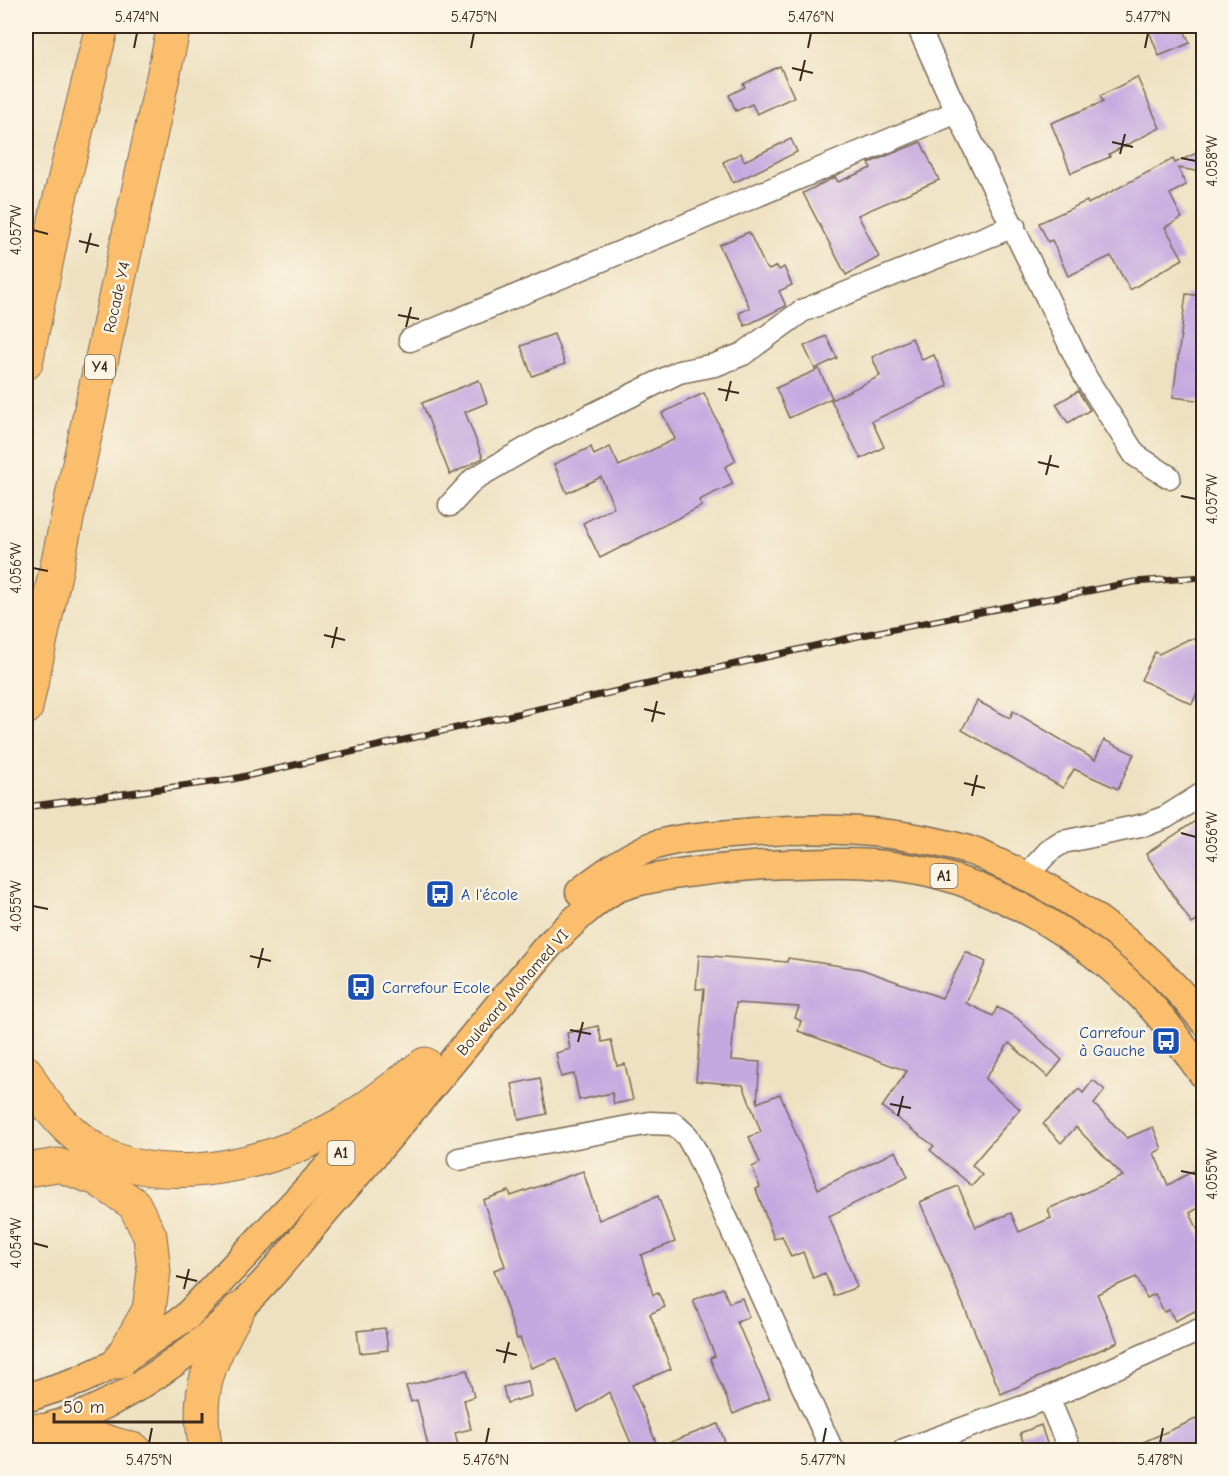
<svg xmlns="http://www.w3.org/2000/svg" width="1229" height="1476" viewBox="0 0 1229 1476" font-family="'Comic Neue',sans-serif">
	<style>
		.building { fill: #c5a8e0 }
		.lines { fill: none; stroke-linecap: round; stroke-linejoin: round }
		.minor-casing { stroke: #7a6a57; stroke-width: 25 }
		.major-casing { stroke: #7a6a57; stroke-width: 31 }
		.highway-casing { stroke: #7a6a57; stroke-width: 35 }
		.minor { stroke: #fff; stroke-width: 22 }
		.major { stroke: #fabe6d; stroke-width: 28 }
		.highway { stroke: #fabe6d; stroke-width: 33 }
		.rail-casing { stroke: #3b2a1e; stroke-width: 7 }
		.rail { stroke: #fcf5e5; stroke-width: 4.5; stroke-dasharray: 14; stroke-linecap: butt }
		.ticks { fill: none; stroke: #3b2a1e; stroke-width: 2 }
		.labels { text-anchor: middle; stroke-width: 5; stroke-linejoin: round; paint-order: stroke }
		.shield { fill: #fcf5e5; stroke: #75675a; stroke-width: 1.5 }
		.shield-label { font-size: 15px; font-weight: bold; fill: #3b2a1e }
		.street-label { font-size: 16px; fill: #3b2a1e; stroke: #fcf5e5 }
		.transit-label { font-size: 16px; fill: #164399; stroke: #fcf5e5; text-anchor: start }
		.neatline { fill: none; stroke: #3b2a1e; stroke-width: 2 }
		.ticks-label { font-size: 15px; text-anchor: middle; fill: #3b2a1e }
	</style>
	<rect width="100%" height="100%" fill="#fcf5e5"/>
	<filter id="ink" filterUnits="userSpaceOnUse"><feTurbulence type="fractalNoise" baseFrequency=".0167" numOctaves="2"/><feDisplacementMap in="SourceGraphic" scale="12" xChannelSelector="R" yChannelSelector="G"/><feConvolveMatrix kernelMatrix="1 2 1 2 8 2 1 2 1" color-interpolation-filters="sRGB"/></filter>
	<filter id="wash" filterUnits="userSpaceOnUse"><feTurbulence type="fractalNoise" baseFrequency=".008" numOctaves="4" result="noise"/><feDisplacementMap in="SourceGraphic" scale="24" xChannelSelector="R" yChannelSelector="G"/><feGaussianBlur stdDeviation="1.35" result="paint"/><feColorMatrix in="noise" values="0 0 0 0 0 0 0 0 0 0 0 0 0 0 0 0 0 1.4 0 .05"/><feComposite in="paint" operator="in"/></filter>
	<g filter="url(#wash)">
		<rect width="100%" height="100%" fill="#eee1c1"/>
		<g id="blocks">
			<g class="building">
				<polygon points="1147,26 1182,26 1190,43 1159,56"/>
				<polygon points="780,66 794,97 757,114 752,104 736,111 729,95 745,87 743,84"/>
				<polygon points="1137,77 1160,128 1109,154 1110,157 1071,173 1051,123 1103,102 1100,96"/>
				<polygon points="791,139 797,152 733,183 723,162 741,153 744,161"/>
				<polygon points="921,142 939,180 858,215 879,257 846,275 803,193 835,177 838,182 871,168 869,163"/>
				<polygon points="1203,150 1203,172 1178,168 1186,185 1170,194 1182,218 1165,227 1183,259 1130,290 1111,256 1068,276 1052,240 1048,242 1039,223 1087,201 1088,204 1173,159 1175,163"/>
				<polygon points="749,232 765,266 769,270 777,266 779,270 784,267 792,285 779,291 786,306 745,326 739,313 750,308 719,245"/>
				<polygon points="1186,294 1203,296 1203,401 1173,397"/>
				<polygon points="554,334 565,364 532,376 521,346"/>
				<polygon points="826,336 837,358 815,369 804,346"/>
				<polygon points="912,338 922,360 934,355 948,386 872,421 884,447 861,459 831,400 880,376 872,357"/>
				<polygon points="819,369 832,398 789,418 776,388"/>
				<polygon points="479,380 487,403 465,412 483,458 450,475 422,403"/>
				<polygon points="1078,391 1090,410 1068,423 1056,404"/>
				<polygon points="704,393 736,461 725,467 733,484 699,500 702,506 600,558 583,523 614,507 601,477 567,493 554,464 591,447 594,455 610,447 619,466 675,439 662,413"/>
				<polygon points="1189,639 1203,640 1203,679 1192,704 1141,680 1155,652 1159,654"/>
				<polygon points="977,701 1010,718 1013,711 1095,760 1104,740 1134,754 1118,789 1074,769 1063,788 962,730"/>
				<polygon points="1203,816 1203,917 1192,924 1146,854"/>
				<polygon points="966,952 986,962 966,1003 993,1016 997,1007 1017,1018 1062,1060 1048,1077 1009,1043 985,1079 1020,1109 972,1165 982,1175 972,1186 930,1150 934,1146 882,1107 907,1071 798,1031 801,1021 795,1018 799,1007 736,1003 731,1060 760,1062 757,1103 780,1094 818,1189 896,1151 908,1177 829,1216 857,1287 834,1296 825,1273 813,1278 803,1252 791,1257 782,1236 774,1239 756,1189 760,1187 752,1167 760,1163 749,1137 761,1132 743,1085 696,1081 704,989 696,989 699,955 787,962 788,958 861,969 942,998"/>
				<polygon points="598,1026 602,1042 611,1040 617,1066 625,1064 633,1100 614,1104 612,1093 579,1100 574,1074 561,1077 556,1053 570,1049 567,1033"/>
				<polygon points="540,1078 547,1114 519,1120 512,1084"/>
				<polygon points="1093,1080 1105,1090 1094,1104 1127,1138 1153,1127 1162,1149 1154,1153 1168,1185 1193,1171 1203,1189 1203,1205 1190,1213 1203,1241 1203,1307 1175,1321 1169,1310 1164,1312 1155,1294 1147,1298 1136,1277 1097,1294 1118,1342 1001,1394 920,1202 958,1186 976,1227 1011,1213 1019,1232 1051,1218 1048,1209 1123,1176 1076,1127 1061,1143 1043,1124 1079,1089 1083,1093"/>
				<polygon points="583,1171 599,1220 658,1196 675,1242 641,1255 653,1295 658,1293 665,1307 650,1314 671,1369 632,1385 658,1447 718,1424 728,1450 634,1450 609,1392 578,1412 557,1358 531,1368 520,1338 517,1339 494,1270 505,1266 483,1200 509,1191 511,1196"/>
				<polygon points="723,1288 729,1303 742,1298 749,1317 737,1322 770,1398 733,1414 710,1358 715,1356 693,1300"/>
				<polygon points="385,1328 388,1350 360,1353 357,1331"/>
				<polygon points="467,1370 474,1397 464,1400 471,1429 455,1433 459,1450 429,1450 417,1400 411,1402 406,1386"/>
				<polygon points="528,1381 531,1396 507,1403 503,1387"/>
				<polygon points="1203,1416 1203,1450 1125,1450"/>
				<polygon points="1041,1425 1049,1450 1026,1450 1020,1433"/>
			</g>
		</g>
	</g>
	<g filter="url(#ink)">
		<use href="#blocks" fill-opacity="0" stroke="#7a6a57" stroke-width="1.5"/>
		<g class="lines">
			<g class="minor-casing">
				<g id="minor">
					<polyline points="918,26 957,112 1086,378 1135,455 1169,477"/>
					<polyline points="410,340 957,112"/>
					<polyline points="450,505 474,479 541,440 679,372 715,365 743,354 802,311 1014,226"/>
					<polyline points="1026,876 1049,851 1063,842 1145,825 1166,817 1204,793"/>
					<polyline points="459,1159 650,1123 674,1124 687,1136 696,1152 832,1450"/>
					<polyline points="1048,1398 1070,1450"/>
					<polyline points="904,1450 1048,1398 1204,1328"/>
				</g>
			</g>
			<g class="major-casing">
				<g id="major">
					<path d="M580,892C600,876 624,859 648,848C675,836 726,835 756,832C827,826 899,830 968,850C980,853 993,861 1005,866C1082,901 1152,955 1204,1021"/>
					<polyline points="26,1398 78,1381 119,1362 186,1317 390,1102"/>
					<path d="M35,1431C112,1411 179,1364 236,1311C274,1276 305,1233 339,1195C410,1114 478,1030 547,947C568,927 588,906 612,891C635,876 734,867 764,865C814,863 865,860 914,869C1003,885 1106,950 1163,1020C1177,1037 1190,1057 1204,1075"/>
				</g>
			</g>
			<g class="highway-casing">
				<g id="highway">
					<polyline points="26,363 57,210 102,26"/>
					<polyline points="26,708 174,26"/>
					<path d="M26,1072C43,1106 76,1143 111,1158C180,1187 278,1161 340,1125C369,1108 397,1084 425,1064"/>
					<polyline points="26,1170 58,1165 97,1179 134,1204 150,1236 154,1271 149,1310 119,1362"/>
					<polyline points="38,1430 98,1439 135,1450"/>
					<path d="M206,1450C194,1389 210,1362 238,1310"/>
				</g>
			</g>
			<use href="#minor" class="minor"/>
			<use href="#major" class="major"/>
			<use href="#highway" class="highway"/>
			<g class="rail-casing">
				<polyline id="rail" points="26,807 233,779 858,636 1134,582 1204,577"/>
			</g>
			<use href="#rail" class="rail"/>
		</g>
	</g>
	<path class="ticks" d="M134,48L137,33M471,48L474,33M808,48L811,33M1145,48L1148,33M792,68L813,73M800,81L805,60M1112,142L1133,147M1120,154L1125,134M1181,158L1196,161M33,230L48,234M79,241L99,246M86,253L91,233M398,315L419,319M406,327L411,307M718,389L739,393M726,401L731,381M1038,462L1059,467M1046,475L1051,455M1181,496L1196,499M33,568L48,571M324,635L345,640M332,648L337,627M644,709L665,714M652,722L657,701M964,783L985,788M972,796L977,775M1181,833L1196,837M33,906L48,909M250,956L271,961M258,968L263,948M570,1030L591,1034M578,1042L583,1022M890,1104L911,1108M898,1116L903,1096M1181,1171L1196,1174M33,1243L48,1247M176,1276L197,1281M184,1289L189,1269M496,1350L517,1355M504,1363L509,1342M149,1443L152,1428M486,1443L489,1428M823,1443L826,1428M1160,1443L1163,1428"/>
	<defs>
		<g id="bus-square" transform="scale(1.5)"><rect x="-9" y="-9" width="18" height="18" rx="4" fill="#1a4fb4" stroke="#fcf5e5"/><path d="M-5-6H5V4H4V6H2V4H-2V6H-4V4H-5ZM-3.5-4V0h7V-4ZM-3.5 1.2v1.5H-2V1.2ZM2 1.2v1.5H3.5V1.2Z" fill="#fff"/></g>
	</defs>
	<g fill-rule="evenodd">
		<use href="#bus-square" x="440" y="894"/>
		<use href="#bus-square" x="361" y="987"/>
		<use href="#bus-square" x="1166" y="1041"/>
	</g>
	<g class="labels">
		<g class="shield">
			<rect x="85" y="355" width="30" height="24" rx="4.5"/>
			<rect x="930.5" y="864" width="27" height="24" rx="4.5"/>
			<rect x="327.5" y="1141" width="27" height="24" rx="4.5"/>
		</g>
		<g class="shield-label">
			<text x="100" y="372">Y4</text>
			<text x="944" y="881">A1</text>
			<text x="341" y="1158">A1</text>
		</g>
		<g class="street-label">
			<text transform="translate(116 297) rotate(-77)" y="6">Rocade Y4</text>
			<text transform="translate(512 992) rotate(-49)" y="6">Boulevard Mohamed VI</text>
		</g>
		<g class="transit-label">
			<text x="461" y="900">A l'école</text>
			<text x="382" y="993">Carrefour Ecole</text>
			<text x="1145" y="1038" text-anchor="end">Carrefour<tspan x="1145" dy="18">à Gauche</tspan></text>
		</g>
	</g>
	<rect width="1229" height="1476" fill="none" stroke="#fcf5e5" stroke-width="66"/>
	<path d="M54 1413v9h148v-9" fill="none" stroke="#3b2a1e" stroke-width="3"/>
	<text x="63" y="1413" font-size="18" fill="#3b2a1e" stroke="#fcf5e5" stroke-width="4.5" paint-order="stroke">50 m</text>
	<rect x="33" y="33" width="1163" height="1410" class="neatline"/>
	<g class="ticks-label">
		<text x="137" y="22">5.474°N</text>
		<text x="474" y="22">5.475°N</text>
		<text x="811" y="22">5.476°N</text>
		<text x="1148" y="22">5.477°N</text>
		<text transform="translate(1212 161) rotate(-90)" y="5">4.058°W</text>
		<text transform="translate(16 230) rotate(-90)" y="5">4.057°W</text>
		<text transform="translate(1212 499) rotate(-90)" y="5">4.057°W</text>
		<text transform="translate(16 568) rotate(-90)" y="5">4.056°W</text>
		<text transform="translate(1212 837) rotate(-90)" y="5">4.056°W</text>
		<text transform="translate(16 906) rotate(-90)" y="5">4.055°W</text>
		<text transform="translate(1212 1174) rotate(-90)" y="5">4.055°W</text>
		<text transform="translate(16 1243) rotate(-90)" y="5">4.054°W</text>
		<text x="149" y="1465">5.475°N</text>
		<text x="486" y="1465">5.476°N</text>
		<text x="823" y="1465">5.477°N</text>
		<text x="1160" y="1465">5.478°N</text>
	</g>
</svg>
